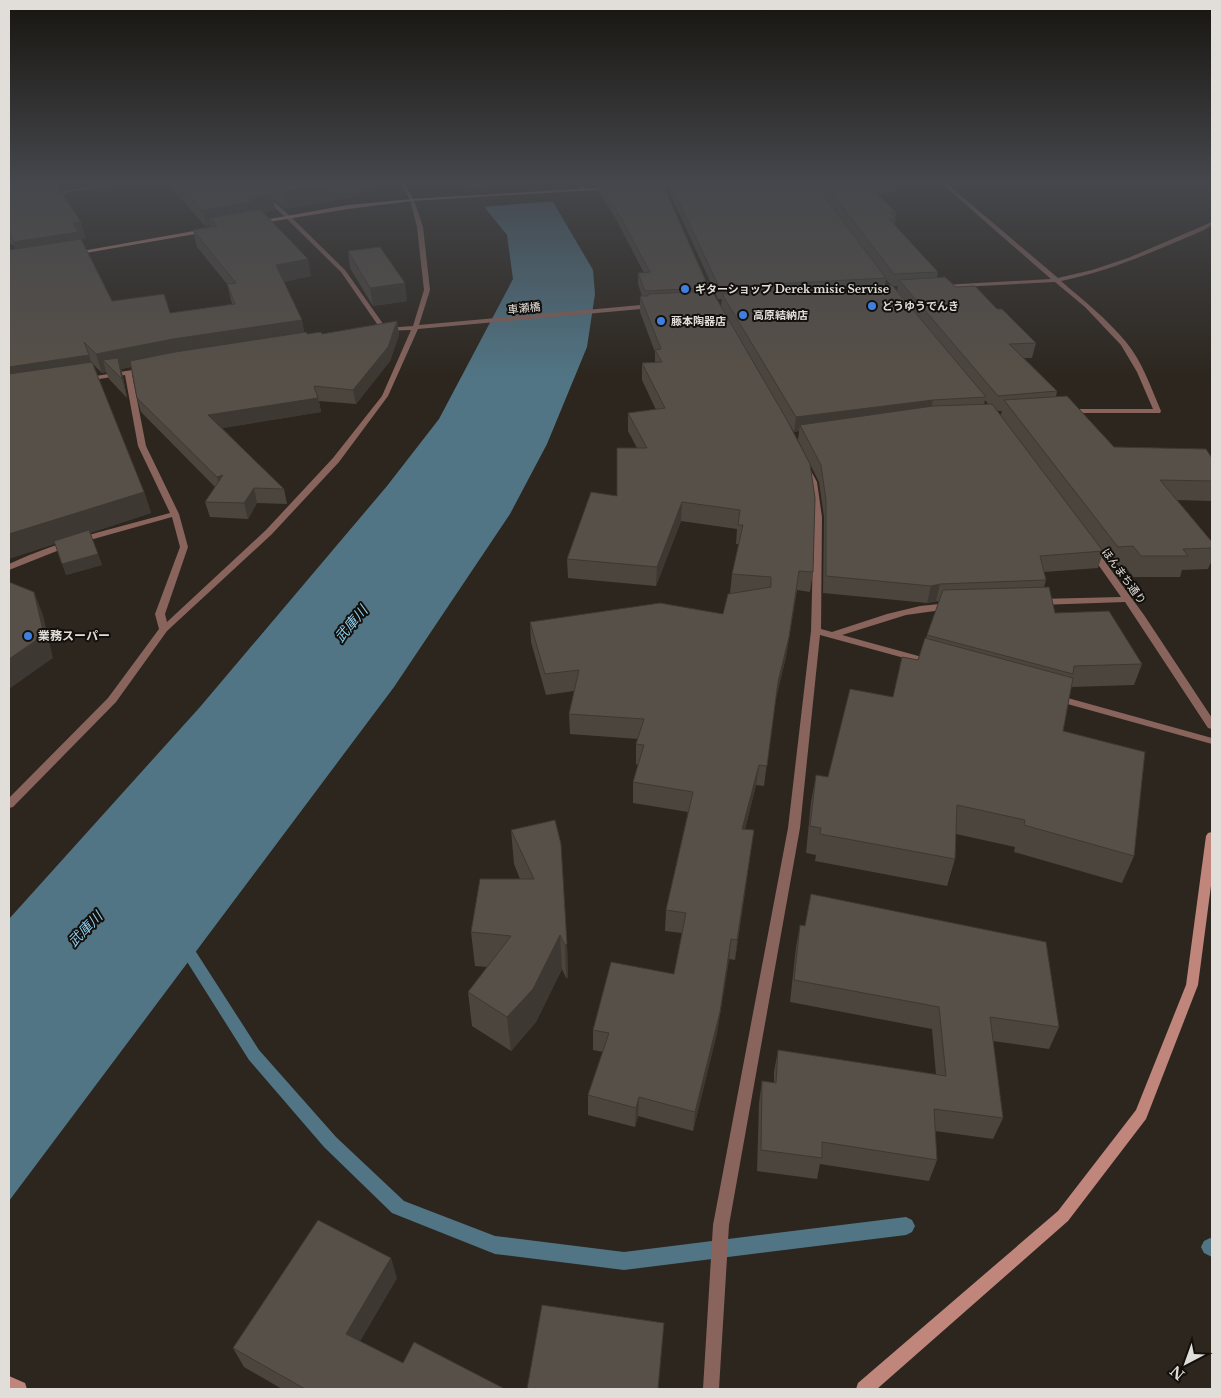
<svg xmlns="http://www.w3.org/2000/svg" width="1221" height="1398" viewBox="0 0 1221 1398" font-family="'Libre Baskerville','Noto Sans JP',serif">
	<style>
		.water { fill: #517585 }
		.pier { fill: #2c261e }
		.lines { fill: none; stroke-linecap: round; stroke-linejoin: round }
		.stream { fill: #517585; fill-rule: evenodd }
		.street { fill: #89645d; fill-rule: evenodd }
		.secondary { fill: #c0867c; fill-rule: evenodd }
		.wall { fill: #4b453e; fill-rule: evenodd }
		.shaded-wall { fill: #3d3832 }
		.building { fill: #575048; stroke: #3d3832 }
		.shop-dot { fill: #3f7fe0; stroke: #120f0c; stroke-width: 2 }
		.labels { text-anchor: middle; stroke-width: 4; stroke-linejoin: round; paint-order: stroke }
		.far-poi-label { font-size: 11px; font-weight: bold; fill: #e1ddd8; stroke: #120f0c; text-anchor: start }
		.far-street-label { font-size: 11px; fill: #e1ddd8; stroke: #120f0c }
		.poi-label { font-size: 12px; font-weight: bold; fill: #e1ddd8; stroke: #120f0c; text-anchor: start }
		.water-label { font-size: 14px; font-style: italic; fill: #8fd0ee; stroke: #120f0c }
	</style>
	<rect width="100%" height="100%" fill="#2c261e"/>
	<polygon class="water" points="465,183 542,183 593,270 595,294 587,347 547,444 510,514 394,687 9,1201 9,919 200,707 387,486 439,419 513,279 507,235"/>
	<polygon class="pier" points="528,183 545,183 555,201 481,207 465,187"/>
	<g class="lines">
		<g class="stream">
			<polygon points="184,939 189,941 259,1050 336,1137 404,1201 495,1236 624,1252 906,1217 912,1220 915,1226 912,1232 906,1235 624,1270 495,1254 392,1213 324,1147 249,1060 179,949 177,945 179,941"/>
			<polygon points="1210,1238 1212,1239 1212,1257 1204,1253 1201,1247 1204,1241"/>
		</g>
		<g class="street">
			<polygon points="115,183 128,183 48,195 46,194"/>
			<path d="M248,183H253L290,216L345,270L386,328L413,326L424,290L417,227L410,200L400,183H404L414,200L423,227L430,290L419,325L652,304L655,306L652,308L418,329L388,396L339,462L272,534L167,631L116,702L13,807L9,808V798L108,698L159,629L155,614L180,547L172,517L72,545L9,570V564C60,540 116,528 170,513L138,446L125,375L86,381L83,379L84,378L144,368L147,370L132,374L146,446L179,514L188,547L165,614L167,622L266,530L333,458L382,396L411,330L382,331L341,272L286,218Z"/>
			<polygon points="576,183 581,183 587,190 583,191"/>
			<path d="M941,183H946L1058,278L1092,270L1128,258L1212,222V225L1204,230C1157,250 1111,271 1061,281C1083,300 1107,319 1126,342C1142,361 1151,388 1161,411L1160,413H1065V409H1153L1137,372L1121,345L1085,307L1055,282L941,288L940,287L943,285L1051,279Z"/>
			<polygon points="804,469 810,469 817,482 822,517 821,629 832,632 887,614 920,606 949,603 954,606 949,609 906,615 842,635 933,660 935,662 930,665 820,635 800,828 729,1225 719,1389 703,1389 713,1225 788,828 811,631 814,517 809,482 803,471"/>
			<polygon points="1092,547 1095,548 1144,615 1212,718 1212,729 1208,728 1125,602 1039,605 1034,602 1039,599 1121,597 1088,550"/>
			<polygon points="1057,695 1212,738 1212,744 1053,700 1052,698 1053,696"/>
		</g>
		<g class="secondary">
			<polygon points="667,183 690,183 649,187 647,186"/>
			<polygon points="610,187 612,189 412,201 348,209 256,224 253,222 348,205 412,199"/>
			<polygon points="205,229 207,230 207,232 74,255 71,253"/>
			<polygon points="1212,832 1212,878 1198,985 1146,1119 1068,1221 877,1389 856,1389 858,1383 1058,1211 1136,1110 1186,985 1206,836 1208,833"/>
			<polygon points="9,1376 25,1383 27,1389 9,1389"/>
		</g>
	</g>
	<g class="wall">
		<polygon points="9,183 86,238 81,239 112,301 170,313 232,304 227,284 197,247 193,230 211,227 206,227 167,183 392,183 392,186 359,191 360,196 285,209 273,198 275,210 263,213 311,276 284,282 302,320 304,332 307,334 322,334 397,321 399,335 390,361 356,404 319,401 321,412 222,428 284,489 287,504 257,503 248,519 210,517 205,502 215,487 141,412 137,398 131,367 121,369 123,377 127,398 109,379 106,372 102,373 93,364 144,492 151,513 90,533 102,565 66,575 15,249 14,246 9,243"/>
		<path d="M593,183H662L709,288V291L721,307L722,299H718L667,186V183H670L872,260L814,183H896L894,193L877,194L896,212L895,225L938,272L937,278L997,309L1036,343L1032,358H1024L1057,391L1056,397L1114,447L1212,458V501L1177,500L1212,542V560L1208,569L1182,570L1180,577H1133L1125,566L1111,567L1102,556L1098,568L1044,572L1046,580L1044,587L1055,613L1142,664L1134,685L1071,687L1063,731L1134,856L1122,883L1014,852L1015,847L956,834L955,859L947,886L815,861L816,855L806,853L811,802L816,775L828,777L893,697L918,660L926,638L939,601L927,603L823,593L824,517L819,482L798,440L799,431L794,432L789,423L813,572L810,592L797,590L786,657L775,702L764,786L756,785L745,829L751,851L735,960L729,959L717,1033L693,1131L638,1116L635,1127L588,1115V1095L603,1052L593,1050V1030L674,974L682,933L665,931L666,910L688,812L633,803V782L638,765L636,764V744L638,739L570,734L569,714L574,691L546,695L531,642L530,622L723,614L730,593L732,574L739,544H736L737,529L681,521L656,586L568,578L567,559L617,496L637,448L628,431V413L656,410L642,380V363L655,362V352L640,312V296H642L638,284V273H644L616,219L598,191V185H594ZM886,279L891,285H885ZM893,286H898L897,291ZM985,400L988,404L984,405ZM997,411H1002L1000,416Z"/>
		<polygon points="348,251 407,301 373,306 350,268"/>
		<polygon points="511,830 567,944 568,978 566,978 562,969 536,1022 511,1051 472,1026 468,992 487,967 475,966 471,932 520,879 514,864"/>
		<polygon points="811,894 1059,1027 1049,1049 993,1041 1003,1118 993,1139 935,1131 937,1160 929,1181 820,1164 817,1179 757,1171 759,1103 762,1081 774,1083 774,1072 778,1050 936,1075 932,1029 790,1002 796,947 800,925 805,926"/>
		<polygon points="397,1278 360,1341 403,1363 505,1389 282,1389 244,1367 233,1348"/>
	</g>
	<g class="shaded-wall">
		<polygon points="337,183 392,183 392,186 359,191 360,196 285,209 282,192"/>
		<polygon points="272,194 275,210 255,214 209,218 211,227 206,227 203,210 249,198"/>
		<polygon points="81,222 86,238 80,240 19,259 13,242 73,223"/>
		<polygon points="308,259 311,276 279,283 276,265"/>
		<polygon points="405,283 407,301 373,306 370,288"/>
		<polygon points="302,320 305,339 178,358 121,369 123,377 127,398 122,379 103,360 106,372 102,373 96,354 173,339"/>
		<polygon points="397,321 399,335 390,361 356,404 353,390"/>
		<polygon points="89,355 95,374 9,388 9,367"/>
		<polygon points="318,398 321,412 212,430 208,415"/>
		<polygon points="933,400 930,414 800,425 799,431 794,432 796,417"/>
		<polygon points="223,475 221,492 217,477"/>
		<polygon points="254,488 257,503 248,519 244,503"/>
		<polygon points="144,492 151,513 9,559 9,534"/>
		<polygon points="682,502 681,521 656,586 657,567"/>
		<polygon points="98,554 102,565 66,575 62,564"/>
		<polygon points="799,571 786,657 775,702 764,786 778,682"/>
		<polygon points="940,584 936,601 927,603 931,586"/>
		<polygon points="34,592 43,615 53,658 9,689 9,659"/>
		<polygon points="759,765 756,785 740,849 742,829"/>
		<polygon points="754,830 751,851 735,960 737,940"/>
		<polygon points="560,935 562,969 536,1022 511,1051 507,1017"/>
		<polygon points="731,939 729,959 717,1033 693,1131 695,1112"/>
		<polygon points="567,944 568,978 566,978 565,945"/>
		<polygon points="639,1097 638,1116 635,1127 636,1108"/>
		<polygon points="391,1258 397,1278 353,1353 346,1334"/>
	</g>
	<g class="building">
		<polygon points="22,183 55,183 81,222 73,223 78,232 13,242 9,231 9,185"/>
		<polygon points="178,183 260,183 272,194 249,198 253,202 203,210"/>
		<polygon points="271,183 337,183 282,192"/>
		<polygon points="599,183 662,183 709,288 645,291 638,273 650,272 616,209"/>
		<polygon points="670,183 814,183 886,278 719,287"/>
		<polygon points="824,183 888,183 866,184 896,212 890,213 896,219 889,219 938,272 894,274"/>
		<polygon points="260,209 308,259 276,265 302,320 173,339 96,354 84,342 89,355 9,367 9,250 81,239 112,301 164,294 170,313 235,304 227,284 236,283 193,230 217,226 209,218"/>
		<polygon points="380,247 405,283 370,288 348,251"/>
		<polygon points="945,277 956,287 975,286 997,309 1002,309 1036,343 1009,344 1057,391 998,396 899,280"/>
		<polygon points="892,285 986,397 933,400 796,417 722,294"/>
		<polygon points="712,291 787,420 810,464 815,498 813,572 799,571 789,637 778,682 767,766 759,765 742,829 754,830 737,940 731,939 720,1012 695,1112 639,1097 636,1108 588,1095 609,1033 593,1030 611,962 674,974 686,913 666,910 693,792 633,782 644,745 636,744 644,719 569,714 579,670 545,674 530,622 660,603 723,614 728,594 771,587 771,577 732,574 743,525 738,525 740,510 682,502 657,567 567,559 591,492 617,496 617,448 647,448 628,413 665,408 642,363 662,362 655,350 661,349 640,296 648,296 648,294"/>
		<polygon points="397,321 388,347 353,390 314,386 318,398 208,415 284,489 254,488 244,503 205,502 223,475 217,477 137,398 130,361 175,352 306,332 307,334 321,332 322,334"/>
		<polygon points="118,358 122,379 103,360"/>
		<polygon points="92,362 144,492 9,534 9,374"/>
		<polygon points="1067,396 1114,447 1206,449 1212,458 1212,481 1160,480 1212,542 1212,548 1183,549 1188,556 1141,556 1133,546 1118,547 1004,400"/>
		<polygon points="992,404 1103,551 1040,556 1046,580 940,584 931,586 826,576 826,500 821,465 800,425 933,406"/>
		<polygon points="89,530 98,554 62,564 54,541"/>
		<polygon points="9,582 34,592 44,635 9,659"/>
		<polygon points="1049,587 1055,613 1109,611 1142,664 1074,666 1073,674 927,635 943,590"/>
		<polygon points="925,638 1073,678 1063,731 1145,752 1134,856 1024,825 1025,820 957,805 955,859 820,834 821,828 810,826 816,775 828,777 850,689 893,697 902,657 918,660"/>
		<polygon points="555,820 561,844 567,944 565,945 560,935 533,989 507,1017 468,992 511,936 471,932 480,879 534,879 511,830"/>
		<polygon points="811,894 1046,942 1059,1027 990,1017 1003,1118 934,1109 937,1160 822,1142 822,1158 761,1150 762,1081 776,1083 778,1050 946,1076 939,1007 794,980 800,925 805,926"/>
		<polygon points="318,1220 391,1258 346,1334 403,1363 414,1342 505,1389 305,1389 233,1348"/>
		<polygon points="542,1305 664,1323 658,1389 527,1389"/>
	</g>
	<linearGradient id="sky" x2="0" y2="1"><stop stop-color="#181510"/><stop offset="0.48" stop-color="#45474c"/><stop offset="1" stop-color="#45474c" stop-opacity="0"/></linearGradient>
	<rect width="1221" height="379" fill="url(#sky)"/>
	<g class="shop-dot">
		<circle cx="685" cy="289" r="5"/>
		<circle cx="872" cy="306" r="5"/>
		<circle cx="743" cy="315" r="5"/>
		<circle cx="661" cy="321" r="5"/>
		<circle cx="28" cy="636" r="5"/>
	</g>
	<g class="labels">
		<g class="far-poi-label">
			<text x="695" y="293">ギターショップ Derek misic Servise</text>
			<text x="882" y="310">どうゆうでんき</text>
			<text x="753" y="319">高原結納店</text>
			<text x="671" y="325">藤本陶器店</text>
		</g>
		<g class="far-street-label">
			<text transform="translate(524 308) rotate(-6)" y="4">車瀬橋</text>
			<text transform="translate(1124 576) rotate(54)" y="4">ほんまち通り</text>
		</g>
		<g class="poi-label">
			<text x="38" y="640">業務スーパー</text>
		</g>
		<g class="water-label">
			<text transform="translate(351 624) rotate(-50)" y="5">武庫川</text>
			<text transform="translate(85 929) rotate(-46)" y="5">武庫川</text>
		</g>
	</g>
	<rect width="1221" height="1398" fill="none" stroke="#e1ddd8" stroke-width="20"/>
	<g transform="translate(1186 1363) rotate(221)" stroke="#120f0c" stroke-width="4" paint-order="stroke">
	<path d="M0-4L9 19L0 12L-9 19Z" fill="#e1ddd8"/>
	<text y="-8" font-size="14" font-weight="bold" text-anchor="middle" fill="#e1ddd8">N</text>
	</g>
</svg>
